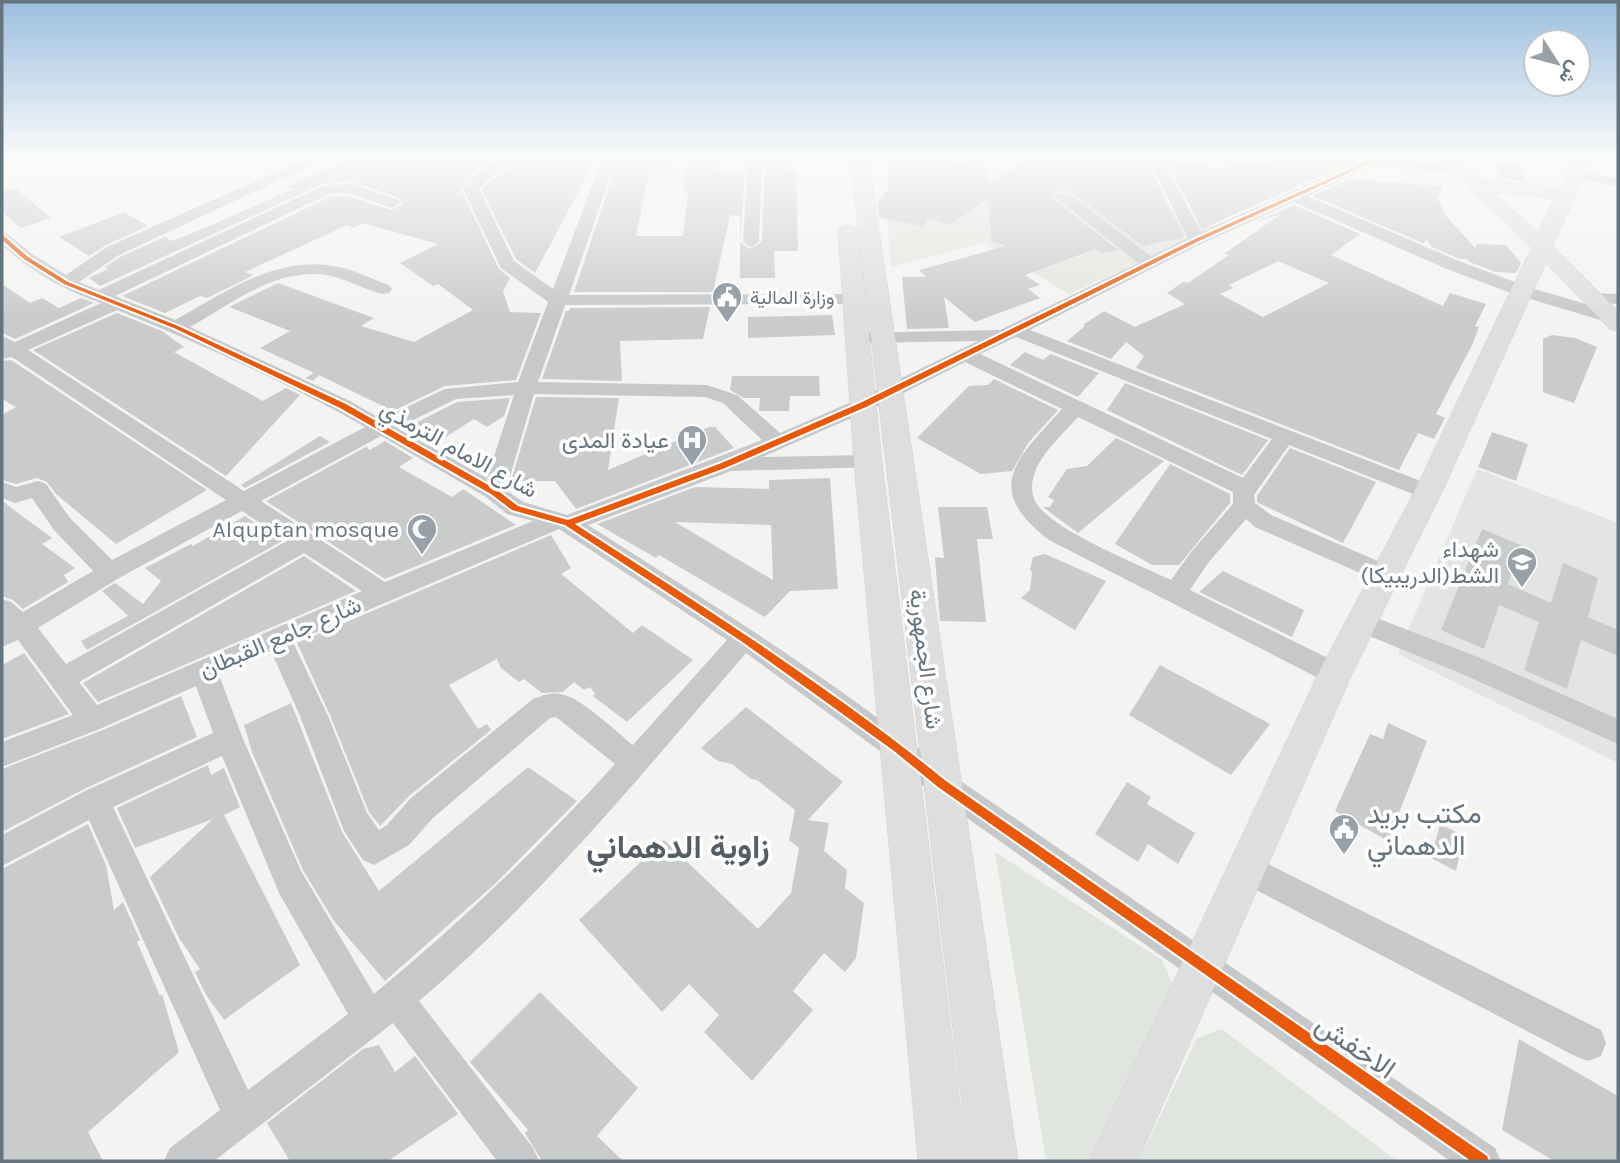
<svg xmlns="http://www.w3.org/2000/svg" width="1620" height="1163" viewBox="0 0 1620 1163" font-family="Karla,Vazirmatn,sans-serif">
	<style>
		.built { fill: #e3e5e4 }
		.green { fill: #e1e5df }
		.building { fill: #cacbcb; fill-rule: evenodd }
		.lines { fill: none; stroke-linecap: round; stroke-linejoin: round }
		.major-casing { stroke: #d0d1d1; stroke-width: 1 }
		.minor { fill: #c7c8c9; fill-rule: evenodd }
		.major { fill: #dddedd; fill-rule: evenodd }
		.cycleway-casing { stroke: #fff; stroke-width: 4 }
		.cycleway { fill: #e8590c; fill-rule: evenodd }
		.labels { text-anchor: middle; stroke-width: 7; stroke-linejoin: round; paint-order: stroke }
		.far-poi-label { font-size: 19px; fill: #65757f; stroke: #fff; text-anchor: start }
		.poi-label { font-size: 23px; fill: #65757f; stroke: #fff; text-anchor: end }
		.street-label { font-size: 23px; fill: #65757f; stroke: #fff }
		.near-poi-label { font-size: 28px; fill: #65757f; stroke: #fff; text-anchor: start }
		.near-street-label { font-size: 28px; fill: #65757f; stroke: #fff }
		.near-quarter-label { font-size: 32px; font-weight: bold; fill: #535e65; stroke: #fff }
	</style>
	<rect width="100%" height="100%" fill="#f3f3f1"/>
	<g class="built">
		<polygon points="605,157 679,157 675,180 598,181"/>
		<polygon points="1477,469 1618,523 1618,763 1398,654"/>
	</g>
	<g class="green">
		<polygon points="1008,164 1217,227 1069,294 983,243 891,267 887,219 927,219"/>
		<polygon points="995,852 1162,960 1174,988 1176,1007 1102,1161 1046,1161"/>
		<polygon points="1222,1029 1397,1161 1139,1161 1197,1038"/>
	</g>
	<g class="building">
		<polygon points="354,157 385,157 403,164 405,157 416,157 423,163 431,165 440,163 447,157 505,157 490,162 474,172 461,190 499,269 510,278 503,291 510,312 541,313 516,380 445,386 393,411 319,375 313,381 305,378 314,373 260,348 290,331 229,307 278,283 374,318 361,326 414,342 473,310 438,284 433,286 400,263 438,244 363,223 353,228 347,225 245,272 254,275 207,298 200,296 165,313 122,296 332,196 349,196 391,210 403,204 399,198 351,181 322,184 100,286 89,278 108,269 105,267 120,257 165,237 172,241 207,227 293,189 286,186"/>
		<polygon points="530,157 597,157 535,273 516,259 482,190 493,179"/>
		<polygon points="619,157 652,157 636,236 683,236 688,193 683,193 687,160 717,160 716,172 745,171 740,242 750,249 762,242 765,157 791,157 788,171 796,172 798,251 774,251 775,278 740,278 740,216 730,215 713,292 574,292"/>
		<polygon points="889,157 941,157 948,158 948,165 987,166 989,184 1030,158 1146,160 1184,237 1143,246 1070,191 1058,190 1052,196 1056,201 1118,250 1101,253 1095,249 1025,275 1040,285 1028,289 1040,298 975,322 944,297 949,328 907,329 902,277 926,277 919,270 1006,246 989,240 992,239 988,199 949,225 929,218 923,226 880,218 877,203 888,189"/>
		<polygon points="1166,161 1227,168 1225,162 1338,168 1202,229"/>
		<polygon points="1494,163 1519,165 1526,181 1500,178"/>
		<polygon points="1350,179 1443,186 1438,198 1446,216 1475,248 1477,244 1506,245 1521,263 1516,273 1495,272 1467,261 1469,259 1460,259 1432,247 1427,240 1423,243 1313,196"/>
		<polygon points="15,188 51,218 21,228 2,212 2,192"/>
		<path d="M1294,205L1360,234L1331,255L1443,306L1450,293L1486,304L1475,326L1479,327L1473,343L1436,414L1445,418L1434,439L1418,433L1399,470L1136,368L1144,356L1126,342L1111,359L1067,341L1085,326L1083,325L1104,311L1135,327L1185,304L1167,293L1183,282L1188,283L1229,255L1224,254L1281,214L1257,221ZM1278,261L1329,283L1263,317L1220,294L1233,288L1229,285Z"/>
		<polygon points="124,212 148,226 106,245 89,256 59,237"/>
		<polygon points="2,284 30,303 42,298 59,308 81,298 94,303 15,339 2,333"/>
		<polygon points="710,307 703,339 620,341 622,381 542,379 566,311 569,311 570,308"/>
		<polygon points="117,313 162,331 184,347 174,352 263,401 286,388 300,395 226,476 33,350"/>
		<polygon points="832,315 835,335 748,338 748,317"/>
		<polygon points="1552,335 1575,338 1597,347 1574,403 1543,392 1543,339"/>
		<polygon points="1025,352 1043,360 1051,354 1099,373 1078,397 1010,365"/>
		<polygon points="11,360 207,490 116,544 56,494 47,482 37,478 16,484 2,480 2,415 16,407 2,399 2,361"/>
		<polygon points="732,376 819,376 820,396 790,396 789,411 759,411 760,398 744,398 730,390"/>
		<polygon points="994,379 1058,410 1029,442 1012,471 981,474 917,438 969,386 988,385"/>
		<polygon points="1125,383 1268,440 1242,475 1107,410"/>
		<polygon points="536,397 619,398 608,470 709,427 715,427 734,448 576,509 555,481 511,481"/>
		<polygon points="510,398 504,416 487,427 474,419 433,445 404,429 457,402"/>
		<polygon points="1492,432 1528,444 1516,481 1478,467"/>
		<polygon points="320,436 330,442 245,488 241,485"/>
		<polygon points="1116,438 1164,461 1078,533 1043,507 1050,507 1054,500 1048,497 1067,469 1087,466"/>
		<polygon points="385,441 413,458 399,467 452,497 463,489 516,525 385,579 266,501 366,447 370,450"/>
		<polygon points="1290,448 1376,482 1343,543 1257,502 1257,496"/>
		<polygon points="1170,464 1230,494 1230,503 1179,565 1152,565 1115,544"/>
		<path d="M830,478L838,589L790,591L765,617L659,555L656,558L597,524L695,487L769,489V480ZM675,522L771,525L773,580Z"/>
		<polygon points="2,501 52,538 42,544 75,568 64,575 68,582 23,609 13,600 2,596"/>
		<polygon points="938,507 987,507 993,539 977,539 986,622 940,621 935,557 944,558"/>
		<polygon points="245,516 282,541 87,650 81,641 128,616 102,591 115,583 143,604 161,581 145,568 191,544 193,546"/>
		<polygon points="1482,529 1521,545 1508,584 1551,603 1563,563 1598,578 1588,617 1618,630 1618,656 1581,640 1567,689 1524,670 1539,622 1499,605 1484,649 1441,630"/>
		<polygon points="551,535 571,568 561,574 633,633 642,625 693,660 627,722 593,696 595,694 590,687 584,690 574,682 563,692 542,693 524,679 519,682 501,668 497,659 449,685 478,729 487,724 491,730 409,796 380,826 369,812 330,715 297,643"/>
		<polygon points="1045,554 1106,581 1075,630 1021,598 1030,590 1032,573 1030,569 1033,557"/>
		<polygon points="304,556 356,591 98,702 83,683"/>
		<polygon points="1223,571 1304,610 1292,637 1199,592"/>
		<polygon points="24,653 69,714 2,739 2,665"/>
		<polygon points="1160,665 1270,724 1231,775 1129,715"/>
		<polygon points="181,696 197,737 84,789 2,832 2,769 103,730"/>
		<polygon points="291,703 342,832 379,891 528,767 577,801 497,882 385,981 334,921 303,870 252,752 244,725"/>
		<polygon points="746,707 843,782 808,820 829,823 824,851 847,870 845,888 864,903 856,958 845,972 824,953 793,991 813,1010 752,1081 704,1032 719,1015 689,984 662,1012 579,920 664,840 758,929 791,893 799,848 789,840 795,810 757,780 751,779 732,764 718,761 701,748"/>
		<polygon points="1388,723 1427,741 1388,841 1335,811 1370,734 1383,739"/>
		<polygon points="208,765 211,775 224,768 240,807 224,815 300,965 224,1020 206,995 195,972 200,969 179,938 150,877 213,819 135,848 117,808"/>
		<polygon points="1127,782 1151,797 1147,804 1195,833 1178,864 1148,844 1138,862 1095,834"/>
		<polygon points="88,824 106,865 114,910 123,902 140,940 137,942 160,996 162,994 179,1052 88,1132 103,1161 2,1161 2,869"/>
		<polygon points="1440,824 1464,836 1456,871 1431,858"/>
		<polygon points="540,992 638,1088 597,1136 623,1161 542,1161 525,1133 528,1130 470,1062"/>
		<polygon points="1519,1039 1618,1096 1618,1161 1554,1161 1502,1130"/>
		<polygon points="379,1045 395,1072 415,1056 458,1114 388,1161 290,1161 267,1123 363,1049"/>
	</g>
	<g class="lines">
		<g class="major-casing">
			<g id="major">
				<polygon points="850,157 868,157 1018,1161 969,1161"/>
				<path d="M1437,157H1457L1480,178L1560,188L1575,157H1593L1553,246L1618,311V331L1610,329L1546,263L1442,492L1352,674L1138,1161H1089L1318,674L1414,492L1531,248ZM1494,192L1554,199L1538,232Z"/>
				<polygon points="848,225 855,227 858,231 882,462 967,1161 918,1161 854,462 838,231 841,227"/>
			</g>
		</g>
		<g class="minor">
			<path d="M310,157H329L119,255L79,282L99,290L323,186L350,183L398,200L400,203L392,208L349,193H331L115,296L175,320C222,294 270,259 327,265C349,267 369,278 389,285L392,289L389,293L383,294C365,290 349,280 331,276C280,265 232,303 190,327L350,401L381,419L445,389L518,382L548,302L501,268L463,189C478,166 502,157 528,157L491,177L479,189L514,261L553,289L603,157H617L569,295L856,294L865,299L856,304L565,305L538,382L707,385L737,395L780,433L856,400L978,341L862,343L855,341L853,337L855,333L1000,330L1138,263L1058,199L1055,196L1058,193H1068L1151,256L1188,238L1147,157H1161L1201,232L1349,166L1270,161L1263,157H1388L1387,159L1462,165L1464,168L1462,171L1457,172L1370,167L1307,196L1459,261L1528,287L1616,313V321H1604L1516,295L1447,269L1294,202L1203,243L1030,330L1436,487L1439,492L1436,497L1428,500L1289,445L1254,495L1255,503L1271,515L1394,568L1397,574L1394,580L1385,583L1376,580L1255,527L1246,519L1208,563L1190,590L1344,666L1348,674L1344,682L1335,685L1326,682L1049,540C981,488 1017,459 1062,409L965,362L870,410L762,457L868,455L876,457L879,462L876,467L731,471L588,525C712,604 837,682 952,775L1495,1148L1501,1161H1450L932,793L888,757L746,653C642,774 541,898 419,1001L533,1148L539,1161H497L393,1023L214,1161H164L170,1148L220,1110L89,820L2,866V835L85,791L213,733L196,686L102,728L2,767V742L73,715L18,640L2,647V599L11,602L23,612L93,571L54,530L32,498L15,503L2,498V482L16,487L38,481L46,484L70,518L112,560L226,500L12,357L2,359V336L15,342L101,303C65,291 31,271 2,245V232L8,234L32,254L66,275L107,247ZM117,310C201,344 286,382 365,427L244,491L28,350ZM1016,337L1272,439L1243,478L980,354ZM534,394L705,397L723,403L762,440L567,515L523,502L506,490ZM514,395L487,478L397,428L456,399ZM1078,417L1233,492V504L1192,551L1171,580C1138,564 1054,531 1036,503C1031,494 1031,482 1035,472C1043,451 1064,433 1078,417ZM381,436L486,497L507,514L533,521L385,582L261,501ZM242,511L287,541L66,664L38,628L119,578ZM559,529L727,640L633,745C615,731 581,697 560,694C552,692 541,696 533,699L411,798L387,825L379,830L367,813L328,716L293,642ZM304,553L362,591L97,705L79,682ZM271,651L300,716L344,831L363,860L374,865L409,845L433,818L550,718L556,717L615,764C540,847 460,923 374,994L301,871L243,739L219,675ZM222,756L279,893L348,1014L248,1090L113,807Z"/>
			<path d="M419,157H444C439,164 424,164 419,157Z"/>
			<polygon points="748,157 762,157 759,242 751,247 743,242"/>
			<polygon points="1577,170 1618,179 1618,187 1572,177 1570,174 1572,171"/>
			<polygon points="1591,293 1618,294 1618,304 1585,302 1582,298"/>
			<polygon points="1361,612 1478,657 1618,719 1618,744 1460,673 1352,629 1348,622 1352,615"/>
			<polygon points="1248,854 1601,1030 1606,1043 1601,1056 1588,1061 1575,1056 1237,880 1232,869 1237,858"/>
		</g>
		<use href="#major" class="major"/>
		<g class="cycleway-casing">
			<path id="cycleway" d="M1377,157H1384L1199,241L866,407L725,468L575,524C701,605 829,686 946,781L1487,1156L1489,1161H1471L938,787L894,751L741,641L565,525L512,510L491,494L340,408L174,328L64,284L24,259L2,240V235L4,236L28,257L68,282L178,326L346,404L497,490L518,506L568,520L719,464L860,403L1195,239Z"/>
		</g>
		<use href="#cycleway" class="cycleway"/>
	</g>
	<linearGradient id="sky" x2="0" y2="1"><stop stop-color="#9bbfdf"/><stop offset="0.49" stop-color="#fafaf9"/><stop offset="1" stop-color="#fafaf9" stop-opacity="0"/></linearGradient>
	<rect width="1620" height="320" fill="url(#sky)"/>
	<defs>
		<g id="civic-pin" transform="scale(1.575)"><path d="M0 17L-7.5 6A9.5 9.5 0 1 1 7.5 6Z" fill="#97a1a7" stroke="#fff"/><path d="M-.6-6.5H3V-4.5H.6V-3L4-1V1h2V6H-6V1h2V-1L-.6-3ZM-1.2 2.5V6h2.4V2.5Z" fill="#fff"/></g>
		<g id="hospital-pin" transform="scale(1.575)"><path d="M0 17L-7.5 6A9.5 9.5 0 1 1 7.5 6Z" fill="#97a1a7" stroke="#fff"/><path d="M-5-5h3v3.5h4V-5h3V5h-3V1.5h-4V5h-3Z" fill="#fff"/></g>
		<g id="mosque-pin" transform="scale(1.575)"><path d="M0 17L-7.5 6A9.5 9.5 0 1 1 7.5 6Z" fill="#97a1a7" stroke="#fff"/><path d="M3.5-4.9A6 6 0 1 0 3.5 4.9A5 5 0 1 1 3.5-4.9Z" fill="#fff"/></g>
		<g id="school-pin" transform="scale(1.575)"><path d="M0 17L-7.5 6A9.5 9.5 0 1 1 7.5 6Z" fill="#97a1a7" stroke="#fff"/><path d="M0-5L7-2L0 1L-7-2ZM-4 1L0 2.5L4 1V4Q0 6-4 4Z" fill="#fff"/></g>
	</defs>
	<g fill-rule="evenodd">
		<use href="#civic-pin" x="727" y="297"/>
		<use href="#hospital-pin" x="692" y="440"/>
		<use href="#mosque-pin" x="422" y="529"/>
		<use href="#school-pin" x="1522" y="562"/>
		<use href="#civic-pin" x="1344" y="829"/>
	</g>
	<g class="labels">
		<g class="far-poi-label">
			<text x="750" y="304">وزارة المالية</text>
		</g>
		<g class="poi-label">
			<text x="669" y="448">عيادة المدى</text>
			<text x="399" y="537">Alquptan mosque</text>
			<text x="1499" y="557">شهداء<tspan x="1499" dy="26">الشط(الدريبيكا)</tspan></text>
		</g>
		<g class="street-label">
			<text transform="translate(459 449) rotate(29)" y="8">شارع الامام الترمذي</text>
			<text transform="translate(280 637) rotate(-23)" y="8">شارع جامع القبطان</text>
			<text transform="translate(926 659) rotate(83)" y="8">شارع الجمهورية</text>
		</g>
		<g class="near-poi-label">
			<text x="1367" y="823">مكتب بريد<tspan x="1367" dy="32">الدهماني</tspan></text>
		</g>
		<g class="near-street-label">
			<text transform="translate(1356 1046) rotate(35)" y="10">الاخفش</text>
		</g>
		<g class="near-quarter-label">
			<text x="678" y="858">زاوية الدهماني</text>
		</g>
	</g>
	<rect width="1620" height="1163" fill="none" stroke="#65757f" stroke-width="7"/>
	<g transform="translate(1557 63) rotate(126)"><circle r="33" fill="#ffffff" stroke="#c1c8cc" stroke-width="2"/>
	<path d="M0-5L12 26L0 18L-12 26Z" fill="#97a1a7"/>
	<text y="-10" font-size="19" font-weight="bold" text-anchor="middle" fill="#65757f">ش</text>
	</g>
</svg>
